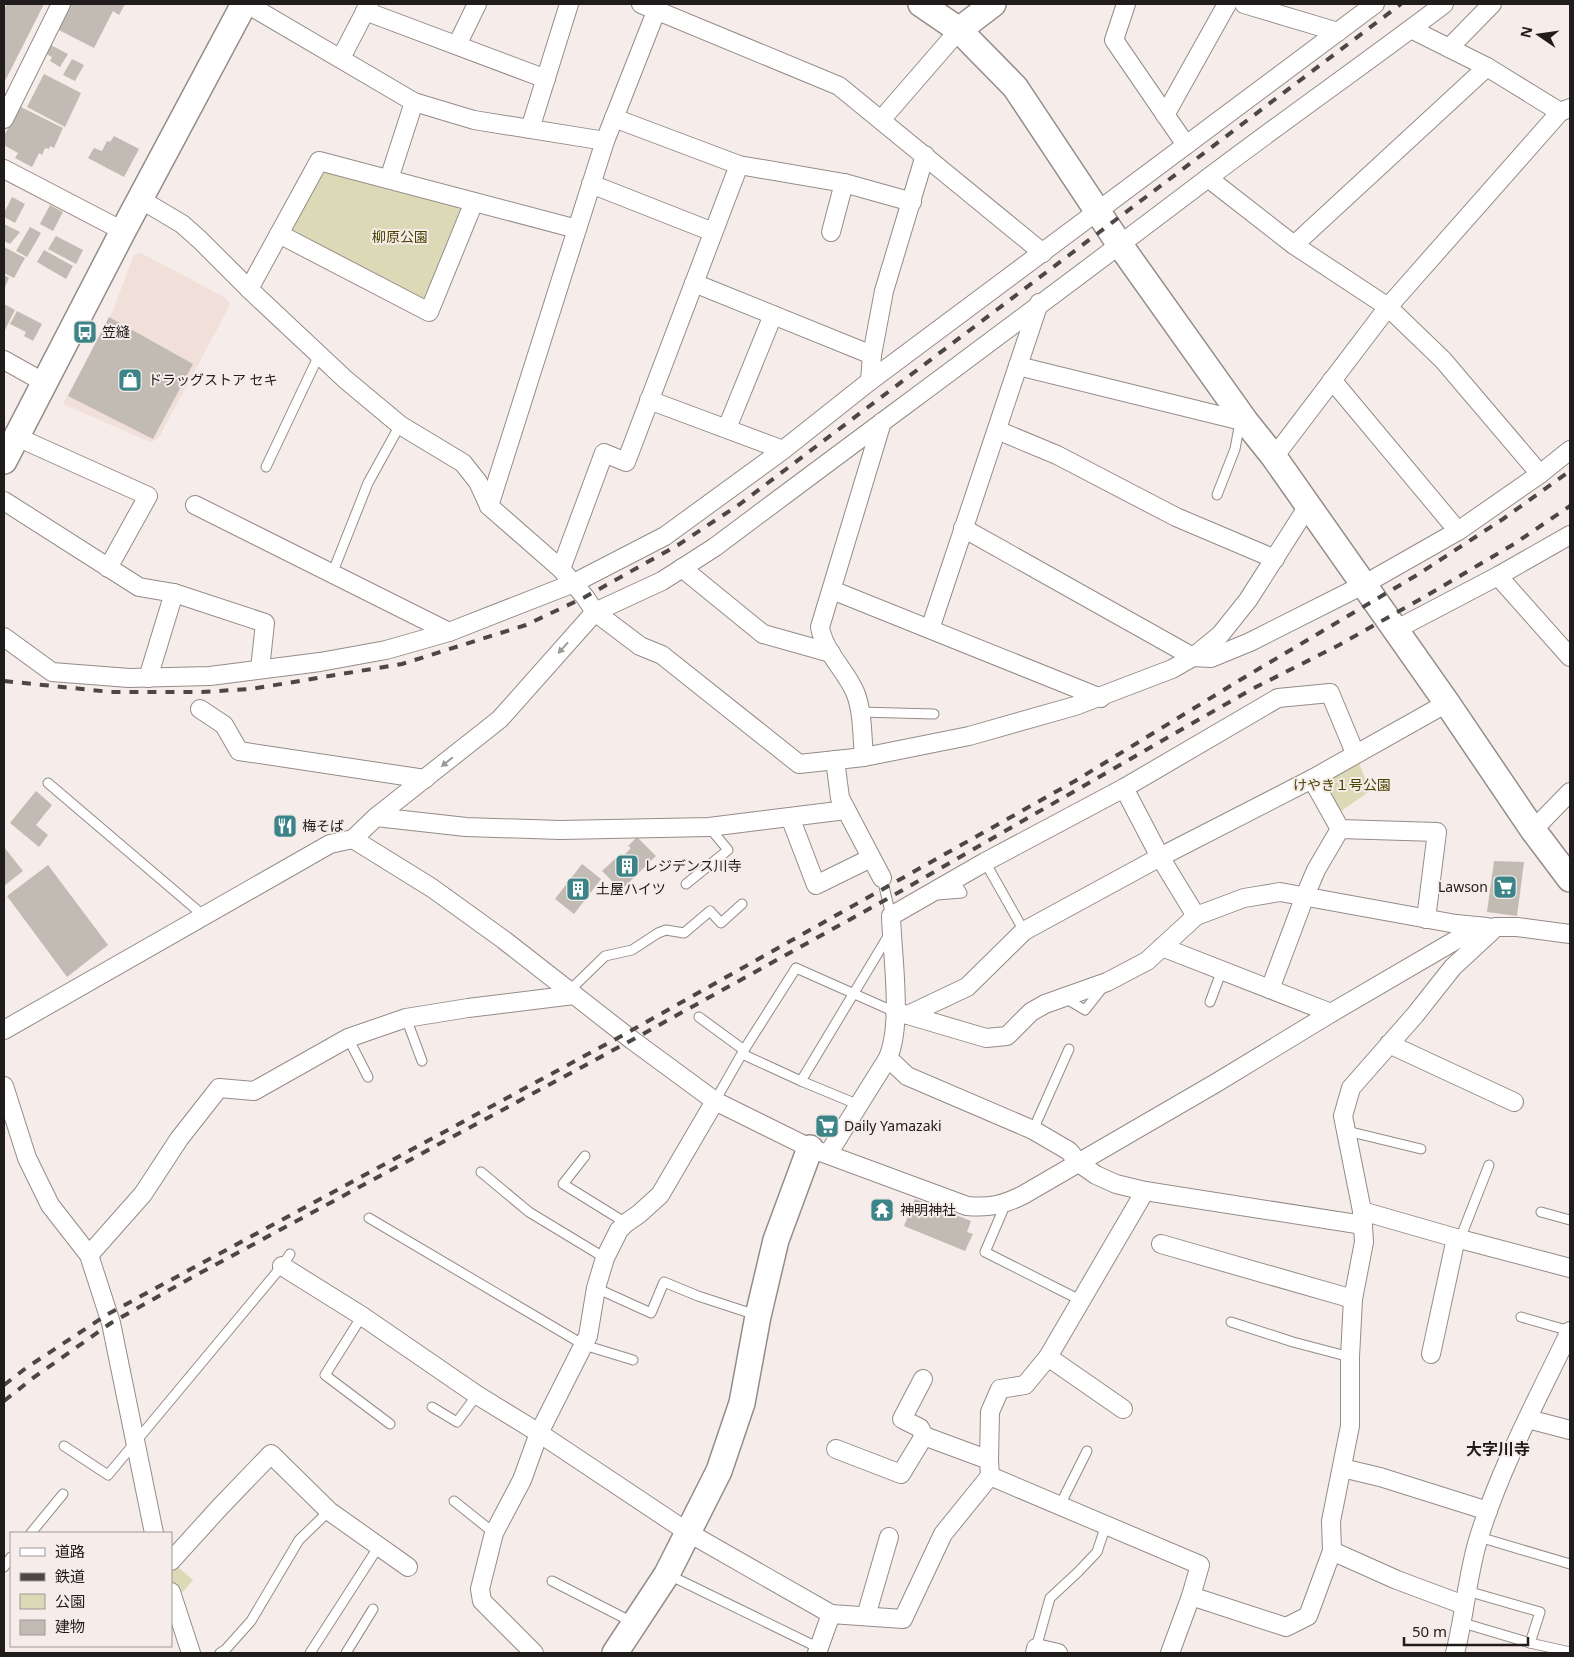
<svg xmlns="http://www.w3.org/2000/svg" width="1574" height="1657" viewBox="0 0 1574 1657" font-family="'Noto Sans','Noto Sans JP',sans-serif">
	<style>
		.built { fill: #f1dfda }
		.green { fill: #dcd9b6 }
		.building { fill: #c1bbb4 }
		.lines { fill: none; stroke-linecap: round; stroke-linejoin: round }
		.lane-casing { stroke: #958c89; stroke-width: 11 }
		.street-casing { stroke: #958c89; stroke-width: 20 }
		.secondary-casing { stroke: #958c89; stroke-width: 28 }
		.lane { stroke: #fff; stroke-width: 9 }
		.street { stroke: #fff; stroke-width: 18 }
		.secondary { stroke: #fff; stroke-width: 25 }
		.rail { stroke: #4c4746; stroke-width: 4; stroke-dasharray: 9 9; stroke-linecap: butt }
		.oneway { fill: #9b9998 }
		.labels { text-anchor: middle; stroke-width: 4; stroke-linejoin: round; paint-order: stroke }
		.park-label { font-size: 14px; fill: #494202; stroke: #f6ece9 }
		.poi-label { font-size: 14px; fill: #201c1b; stroke: #f6ece9; text-anchor: start }
		.quarter-label { font-size: 16px; font-weight: bold; fill: #201c1b; stroke: #f6ece9 }
	</style>
	<rect width="100%" height="100%" fill="#f6ece9"/>
	<polygon class="built" points="141,253 226,298 230,305 158,439 150,442 63,404 113,310 134,255"/>
	<g class="green">
		<polygon points="319,161 474,202 429,312 279,234"/>
		<polygon points="1355,753 1370,791 1334,816 1312,779"/>
		<polygon points="171,1561 193,1580 174,1602 171,1592"/>
	</g>
	<g class="building">
		<polygon points="7,4 44,4 4,83 4,10"/>
		<polygon points="70,4 125,4 119,15 113,11 94,48 57,29"/>
		<polygon points="49,44 68,54 60,67 50,61 52,57 44,53"/>
		<polygon points="72,59 84,65 75,81 63,75"/>
		<polygon points="44,74 81,93 65,127 27,107"/>
		<polygon points="19,106 63,128 54,148 50,146 49,149 45,148 42,155 39,153 32,167 15,158 18,153 4,145 4,136"/>
		<polygon points="114,136 139,149 124,177 88,158 94,148 102,151 107,141 110,142"/>
		<polygon points="12,197 25,204 15,223 4,217 4,213"/>
		<polygon points="50,205 63,212 53,231 40,224"/>
		<polygon points="4,224 20,232 10,244 4,241"/>
		<polygon points="30,227 41,233 27,257 16,251"/>
		<polygon points="56,236 83,250 76,264 48,249"/>
		<polygon points="4,247 25,258 14,278 4,273"/>
		<polygon points="44,250 73,266 66,279 37,262"/>
		<polygon points="4,275 9,278 4,289"/>
		<polygon points="4,304 15,310 4,332"/>
		<polygon points="17,311 42,324 33,341 24,336 26,332 10,324"/>
		<polygon points="109,317 193,364 153,439 68,396"/>
		<polygon points="36,791 52,805 36,825 48,835 39,847 10,823"/>
		<polygon points="637,837 656,856 621,890 602,871 616,858 619,860 631,848 628,846"/>
		<polygon points="4,847 23,871 4,886"/>
		<polygon points="1494,861 1524,862 1517,916 1487,912"/>
		<polygon points="582,864 601,879 574,914 555,899"/>
		<polygon points="48,865 108,945 67,977 7,896"/>
		<polygon points="915,1199 971,1221 967,1232 973,1234 965,1251 904,1226"/>
	</g>
	<g class="lines">
		<g class="lane-casing">
			<g id="lane">
				<polyline points="266,467 319,355"/>
				<polyline points="1217,495 1235,449 1240,422"/>
				<polyline points="332,574 368,483 400,425"/>
				<polyline points="859,712 934,714"/>
				<polyline points="48,783 204,916"/>
				<polyline points="985,862 1024,931"/>
				<polyline points="882,878 891,916"/>
				<polyline points="686,884 728,850 709,827"/>
				<polyline points="937,895 962,893 954,879"/>
				<polyline points="569,991 605,956 632,950 658,933 666,930 684,933 710,911 721,923 742,904"/>
				<polyline points="1065,998 1085,1010 1104,986"/>
				<polyline points="1210,1002 1222,970"/>
				<polyline points="699,1017 744,1050"/>
				<polyline points="406,1018 422,1061"/>
				<polyline points="348,1038 368,1077"/>
				<polyline points="742,1054 801,1081"/>
				<polyline points="715,1101 744,1050 796,968 895,1012"/>
				<polyline points="859,1105 801,1081 890,933"/>
				<polyline points="1033,1130 1069,1049"/>
				<polyline points="1347,1131 1421,1149"/>
				<polyline points="585,1156 563,1184 626,1223"/>
				<polyline points="481,1172 529,1212 605,1258"/>
				<polyline points="1006,1203 985,1252 1082,1301"/>
				<polyline points="1541,1212 1570,1220"/>
				<polyline points="369,1218 584,1345 633,1360"/>
				<polyline points="1460,1239 1489,1165"/>
				<polyline points="596,1288 651,1313 664,1282 698,1296 756,1315"/>
				<polyline points="362,1316 325,1375 390,1424"/>
				<polyline points="1521,1317 1570,1331"/>
				<polyline points="1231,1322 1293,1342 1350,1357"/>
				<polyline points="432,1407 457,1422 477,1395"/>
				<polyline points="64,1446 108,1475 282,1266 290,1254"/>
				<polyline points="454,1501 494,1533"/>
				<polyline points="1060,1505 1087,1451"/>
				<polyline points="31,1533 63,1494"/>
				<polyline points="1479,1537 1570,1564"/>
				<polyline points="4,1567 11,1557"/>
				<polyline points="669,1575 819,1648"/>
				<polyline points="552,1581 634,1623"/>
				<polyline points="1463,1623 1530,1643 1540,1612 1467,1591"/>
				<polyline points="1530,1643 1570,1652"/>
				<polyline points="1036,1648 1050,1598 1078,1572 1097,1552 1106,1525"/>
				<polyline points="220,1653 226,1649 251,1621 299,1540 329,1511"/>
				<polyline points="310,1653 379,1546"/>
				<polyline points="346,1653 373,1609"/>
			</g>
		</g>
		<g class="street-casing">
			<g id="street">
				<polyline points="247,4 414,102 474,120 605,141"/>
				<polyline points="641,4 839,86 1043,253"/>
				<polyline points="659,4 605,141 489,506 561,569 585,597 595,612 640,646 662,655 799,764 864,757 969,736 1075,706 1172,669 1193,657 1220,635 1248,600 1308,506"/>
				<polyline points="1126,4 1114,40 1186,145"/>
				<polyline points="1244,4 1338,32"/>
				<polyline points="365,11 546,79"/>
				<polyline points="1411,29 1487,67 1560,112 1570,108"/>
				<polyline points="457,45 477,4"/>
				<polyline points="1449,48 1492,4"/>
				<polyline points="341,58 369,4"/>
				<polyline points="1165,115 1227,4"/>
				<polyline points="614,118 739,165 844,183 912,202"/>
				<polyline points="4,119 61,4"/>
				<polyline points="881,120 959,30"/>
				<polyline points="530,129 569,4"/>
				<polyline points="4,169 123,231"/>
				<polyline points="1208,178 1294,245 1388,307 1443,360 1540,474"/>
				<polyline points="389,179 414,102"/>
				<polyline points="591,184 713,232"/>
				<polyline points="140,199 182,224 200,240 249,289 346,380 400,425 463,463 478,482 489,506"/>
				<polyline points="831,232 844,183"/>
				<polyline points="279,234 429,312 474,202"/>
				<polyline points="1294,245 1487,67"/>
				<polyline points="694,283 872,355"/>
				<polyline points="249,289 319,161 577,229"/>
				<polyline points="4,360 45,383"/>
				<polyline points="1018,366 1246,422"/>
				<polyline points="1332,380 1458,531"/>
				<polyline points="870,381 1375,4"/>
				<polyline points="649,400 783,450"/>
				<polyline points="727,428 773,315"/>
				<polyline points="997,430 1057,455 1176,517 1275,559"/>
				<polyline points="17,437 148,496 108,568"/>
				<polyline points="1274,457 1388,307 1560,112"/>
				<polyline points="4,501 139,587 174,593 265,623 260,669"/>
				<polyline points="195,505 449,632"/>
				<polyline points="963,528 1193,657 1211,658 1250,642 1363,585 1458,531 1540,474 1570,450"/>
				<polyline points="682,568 763,634 831,653"/>
				<polyline points="561,569 604,453 626,462 739,165"/>
				<polyline points="1498,576 1570,657"/>
				<polyline points="832,590 1101,698"/>
				<polyline points="930,629 1039,303"/>
				<polyline points="1395,630 1498,576 1570,535"/>
				<polyline points="4,637 52,672 129,678 210,676 320,662 386,650 449,632 574,583 665,536 783,450 870,381 872,355 884,291 925,155"/>
				<polyline points="148,678 174,593"/>
				<polyline points="200,709 224,725 239,751 425,779"/>
				<path d="M864,757C862,737 863,711 855,692C845,669 824,652 820,627L882,422"/>
				<polyline points="835,760 840,798 882,878"/>
				<polyline points="1312,779 1340,829 1437,832 1426,919"/>
				<polyline points="1124,788 1160,857 1196,916"/>
				<polyline points="376,817 466,827 560,830 709,827 846,810"/>
				<polyline points="790,817 816,885 871,858"/>
				<polyline points="1533,830 1570,792"/>
				<path d="M353,839L432,888L504,940L632,1040L715,1101L810,1148L967,1206C990,1208 1003,1205 1023,1195L1216,1083L1331,1013L1456,940L1495,927H1517L1570,934"/>
				<polyline points="1162,947 1331,1013"/>
				<polyline points="1270,989 1305,896 1316,870 1340,829"/>
				<polyline points="895,1012 908,1015 967,987 1024,931 1160,857 1312,779 1447,703"/>
				<polyline points="908,1015 986,1038 1007,1036 1031,1012 1045,1004 1107,982 1147,961 1196,916 1244,898 1280,892 1456,924 1487,927"/>
				<path d="M4,1030L330,844L353,839L376,817L500,719L595,612L662,581L715,547C879,424 1045,302 1208,178C1286,119 1366,63 1444,4"/>
				<polyline points="1389,1044 1514,1102"/>
				<path d="M888,1058C903,1023 892,955 891,916L985,862L1124,788L1278,698L1330,693L1355,753"/>
				<polyline points="4,1086 27,1158 50,1205 89,1255 111,1323 154,1533"/>
				<polyline points="828,1154 888,1058 907,1076 1033,1130 1069,1151 1079,1163 1096,1175 1116,1184 1145,1191 1363,1225"/>
				<polyline points="1362,1211 1456,1238 1570,1268"/>
				<polyline points="1161,1244 1353,1299"/>
				<polyline points="89,1255 143,1194 179,1139 219,1088 254,1091 348,1038 406,1018 468,1008 574,995"/>
				<polyline points="282,1266 362,1316 477,1395 539,1433 689,1533 831,1614"/>
				<polyline points="1431,1354 1456,1238"/>
				<polyline points="1048,1357 1123,1409"/>
				<polyline points="923,1379 902,1419 920,1428 924,1436"/>
				<polyline points="1528,1419 1570,1430"/>
				<polyline points="836,1449 901,1474 924,1436 989,1460"/>
				<polyline points="1342,1468 1380,1477 1488,1511"/>
				<polyline points="990,1476 989,1460 990,1412 1000,1389 1025,1385 1048,1357 1145,1191"/>
				<polyline points="1332,1551 1397,1580 1464,1605"/>
				<polyline points="171,1561 220,1507 271,1454 329,1511 408,1567"/>
				<polyline points="171,1592 191,1653"/>
				<polyline points="1191,1596 1286,1627 1308,1616 1332,1551 1331,1521 1350,1426 1350,1357 1353,1299 1364,1242 1362,1211 1343,1116 1351,1088 1415,1015 1453,967 1492,931"/>
				<polyline points="866,1616 889,1537"/>
				<polyline points="534,1653 482,1601 480,1589 494,1533 522,1480 539,1433 588,1336 596,1288 605,1258 619,1230 626,1223 639,1214 660,1195 715,1101"/>
				<polyline points="817,1653 831,1614 903,1619 943,1534 990,1476 1200,1565 1191,1596 1170,1653"/>
				<polyline points="1035,1653 1036,1648 1058,1653"/>
				<path d="M1455,1653C1465,1615 1467,1575 1479,1537C1501,1466 1538,1398 1570,1331"/>
			</g>
		</g>
		<g class="secondary-casing">
			<g id="secondary">
				<polyline points="921,4 959,30 1015,87 1120,245 1246,422 1274,457 1447,703 1533,830 1570,879"/>
				<polyline points="959,30 993,4"/>
				<polyline points="4,461 123,231 244,4"/>
				<polyline points="615,1653 667,1574 719,1471 742,1403 758,1316 776,1240 810,1148"/>
			</g>
		</g>
		<use href="#lane" class="lane"/>
		<use href="#street" class="street"/>
		<use href="#secondary" class="secondary"/>
		<g class="rail">
			<polyline points="4,681 111,692 201,692 251,689 402,664 526,625 585,597 678,545 740,504 1401,4"/>
			<polyline points="4,1385 26,1368 108,1314 625,1034 1075,781 1240,680 1417,575 1503,519 1570,471"/>
			<polyline points="4,1401 33,1378 111,1323 189,1279 632,1040 887,899 1252,689 1339,645 1426,596 1514,544 1570,506"/>
		</g>
	</g>
	<defs><path id="oneway-solid" d="M-6-.8H1V-3.2L6.5 0L1 3.2V.8H-6Z" transform="scale(1.25)"/></defs>
	<g class="oneway">
		<use href="#oneway-solid" transform="translate(563 648) rotate(132)"/>
		<use href="#oneway-solid" transform="translate(447 762) rotate(141)"/>
	</g>
	<defs>
		<g id="bus-square" transform="scale(1.25)"><rect x="-9" y="-9" width="18" height="18" rx="4" fill="#3c8488" stroke="#f6ece9"/><path d="M-5-6H5V4H4V6H2V4H-2V6H-4V4H-5ZM-3.5-4V0h7V-4ZM-3.5 1.2v1.5H-2V1.2ZM2 1.2v1.5H3.5V1.2Z" fill="#fff"/></g>
		<g id="shop-square" transform="scale(1.25)"><rect x="-9" y="-9" width="18" height="18" rx="4" fill="#3c8488" stroke="#f6ece9"/><path d="M-5-2.5h2.3a2.7 3.5 0 0 1 5.4 0H5L5.5 6h-11ZM-1.5-2.5h3a1.5 2.3 0 0 0-3 0Z" fill="#fff"/></g>
		<g id="restaurant-square" transform="scale(1.25)"><rect x="-9" y="-9" width="18" height="18" rx="4" fill="#3c8488" stroke="#f6ece9"/><path d="M-5-6h1v4h1v-4h1v4h1v-4h1v5L-1.5 .5V6h-2V.5L-5-1ZM5-6V6H3V1.5H1.5Q1.5-4 5-6Z" fill="#fff"/></g>
		<g id="building-square" transform="scale(1.25)"><rect x="-9" y="-9" width="18" height="18" rx="4" fill="#3c8488" stroke="#f6ece9"/><path d="M-4-6H4V6H1V3H-1V6H-4ZM-2.5-4.3h1.7v1.8h-1.7ZM.8-4.3h1.7v1.8H.8ZM-2.5-1h1.7V.8h-1.7ZM.8-1h1.7V.8H.8Z" fill="#fff"/></g>
		<g id="supermarket-square" transform="scale(1.25)"><rect x="-9" y="-9" width="18" height="18" rx="4" fill="#3c8488" stroke="#f6ece9"/><path d="M-6-5.5h2.5l.6 2H6L4.5 2H-2.5L-4.4-4H-6ZM-1.5 3.2a1.3 1.3 0 1 0 .1 0ZM3 3.2a1.3 1.3 0 1 0 .1 0Z" fill="#fff"/></g>
		<g id="temple-square" transform="scale(1.25)"><rect x="-9" y="-9" width="18" height="18" rx="4" fill="#3c8488" stroke="#f6ece9"/><path d="M0-6L5-2H3V0L6.5 2.5H4V6H1.5V3h-3V6H-4V2.5H-6.5L-3 0V-2H-5Z" fill="#fff"/></g>
	</defs>
	<g fill-rule="evenodd">
		<use href="#bus-square" x="85" y="332"/>
		<use href="#shop-square" x="130" y="380"/>
		<use href="#restaurant-square" x="285" y="826"/>
		<use href="#building-square" x="627" y="866"/>
		<use href="#supermarket-square" x="1505" y="887"/>
		<use href="#building-square" x="578" y="889"/>
		<use href="#supermarket-square" x="827" y="1126"/>
		<use href="#temple-square" x="882" y="1210"/>
	</g>
	<g class="labels">
		<g class="park-label">
			<text x="400" y="242">柳原公園</text>
			<text x="1342" y="790">けやき１号公園</text>
		</g>
		<g class="poi-label">
			<text x="102" y="337">笠縫</text>
			<text x="148" y="385">ドラッグストア セキ</text>
			<text x="302" y="831">梅そば</text>
			<text x="644" y="871">レジデンス川寺</text>
			<text x="1488" y="892" text-anchor="end">Lawson</text>
			<text x="596" y="894">土屋ハイツ</text>
			<text x="844" y="1131">Daily Yamazaki</text>
			<text x="900" y="1215">神明神社</text>
		</g>
		<g class="quarter-label">
			<text x="1498" y="1455">大字川寺</text>
		</g>
	</g>
	<rect width="1574" height="1657" fill="none" stroke="#201c1b" stroke-width="10"/>
	<rect x="10" y="1532" width="162" height="115" fill="#f6ece9" stroke="#a09997"/>
	<rect x="20" y="1548" width="25" height="8" fill="#ffffff" stroke="#a09997"/>
	<text x="55" y="1557" font-size="15" fill="#201c1b">道路</text>
	<rect x="20" y="1573" width="25" height="8" fill="#4c4746" stroke="#a09997"/>
	<text x="55" y="1582" font-size="15" fill="#201c1b">鉄道</text>
	<rect x="20" y="1594" width="25" height="15" fill="#dcd9b6" stroke="#a09997"/>
	<text x="55" y="1607" font-size="15" fill="#201c1b">公園</text>
	<rect x="20" y="1620" width="25" height="15" fill="#c1bbb4" stroke="#a09997"/>
	<text x="55" y="1632" font-size="15" fill="#201c1b">建物</text>
	<g transform="translate(1539 35) rotate(283)" stroke="#f6ece9" stroke-width="4" paint-order="stroke">
	<path d="M0-4L9 19L0 12L-9 19Z" fill="#201c1b"/>
	<text y="-8" font-size="14" font-weight="bold" text-anchor="middle" fill="#201c1b">N</text>
	</g>
	<path d="M1404 1637v8h124v-8" fill="none" stroke="#201c1b" stroke-width="2.5"/>
	<text x="1412" y="1637" font-size="15" fill="#201c1b" stroke="#f6ece9" stroke-width="4" paint-order="stroke">50 m</text>
</svg>
